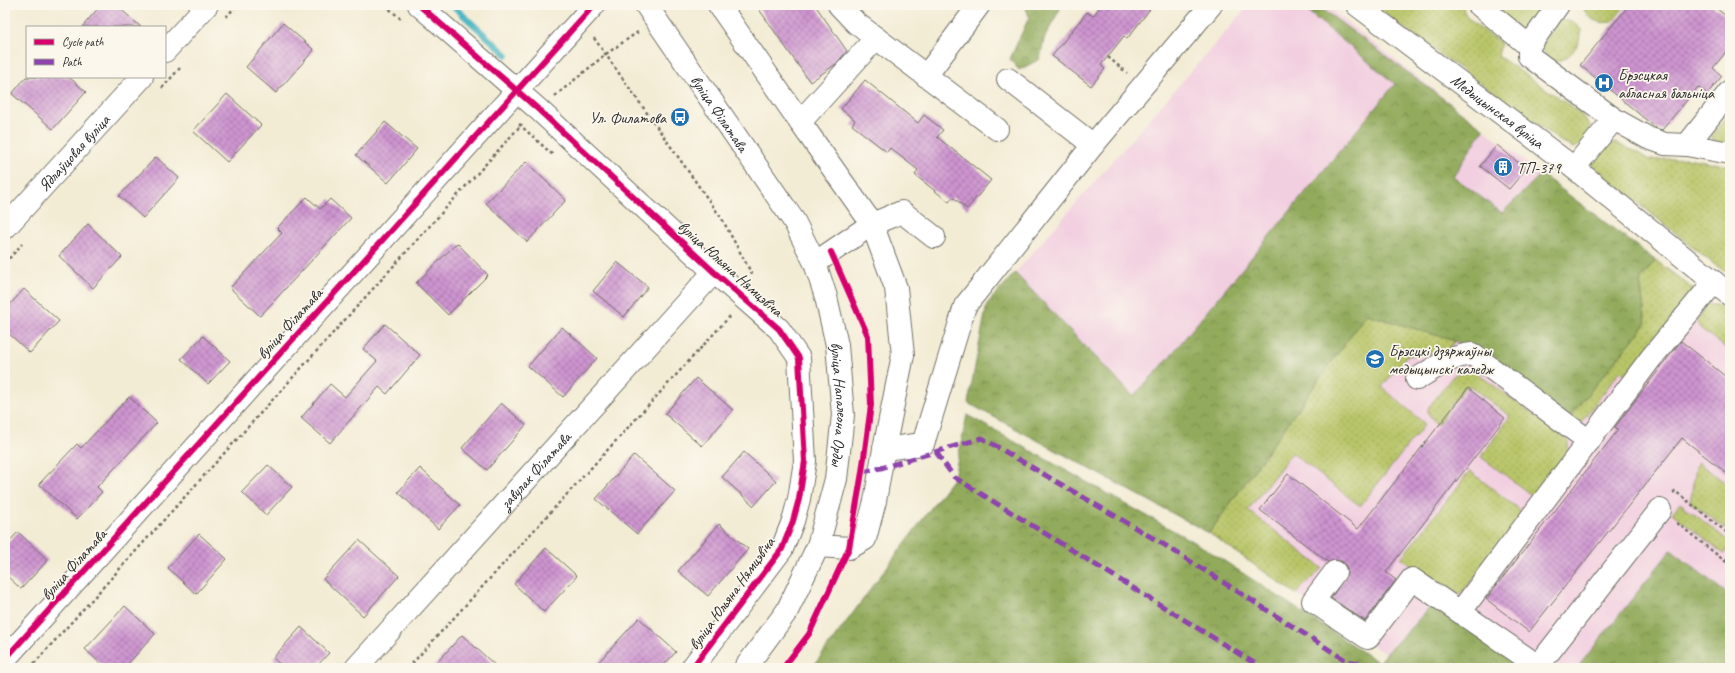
<svg xmlns="http://www.w3.org/2000/svg" width="1735" height="673" viewBox="0 0 1735 673" font-family="Caveat,sans-serif">
	<style>
		.built { fill: #f2cfe0 }
		.grass { fill: url(#grass-dots); stroke: #727849 }
		.forest { fill: url(#forest-crowns); stroke: #5e6a44 }
		.lines { fill: none; stroke-linecap: round; stroke-linejoin: round }
		.stream { stroke: #48b6c3; stroke-width: 6 }
		.building { fill: url(#building-cross-hatch) }
		.minor-casing { stroke: #716f66; stroke-width: 24 }
		.path { stroke: #716f66; stroke-width: 2.5; stroke-dasharray: 3 3; stroke-linecap: butt }
		.minor { stroke: #fff; stroke-width: 22 }
		.quiet { stroke: #8e44ad; stroke-width: 5; stroke-dasharray: 10 5; stroke-linecap: butt }
		.cycleway-casing { stroke: #fbf7ec; stroke-width: 8 }
		.cycleway { stroke: #d6006c; stroke-width: 6 }
		.labels { text-anchor: middle; stroke-width: 3.5; stroke-linejoin: round; paint-order: stroke }
		.poi-label { font-size: 16px; fill: #2b2b2b; stroke: #fbf7ec; text-anchor: start }
		.street-label { font-size: 16px; fill: #2b2b2b; stroke: #fbf7ec }
	</style>
	<defs>
		<pattern id="grass-dots" width="8" height="8" patternUnits="userSpaceOnUse"><rect width="8" height="8" fill="#b8c567"/><path d="M2 2h.1M6 6h.1" fill="none" stroke="#9ea95a" stroke-width="1.8" stroke-linecap="round"/></pattern>
		<pattern id="forest-crowns" width="20" height="18" patternUnits="userSpaceOnUse"><rect width="20" height="18" fill="#92aa5c"/><path d="M2 6a3 3 0 1 1 6 0M12 15a3 3 0 1 1 6 0" fill="none" stroke="#778b4c"/></pattern>
		<pattern id="building-cross-hatch" width="8" height="8" patternUnits="userSpaceOnUse"><rect width="8" height="8" fill="#ce94d0"/><path d="M0 0l8 8M0 8l8-8" fill="none" stroke="#a779a9"/></pattern>
	</defs>
	<rect width="100%" height="100%" fill="#fbf7ec"/>
	<filter id="ink" filterUnits="userSpaceOnUse"><feTurbulence type="fractalNoise" baseFrequency=".025" numOctaves="2"/><feDisplacementMap in="SourceGraphic" scale="8" xChannelSelector="R" yChannelSelector="G"/><feConvolveMatrix kernelMatrix="1 2 1 2 8 2 1 2 1" color-interpolation-filters="sRGB"/></filter>
	<filter id="wash" filterUnits="userSpaceOnUse"><feTurbulence type="fractalNoise" baseFrequency=".012" numOctaves="4" result="noise"/><feDisplacementMap in="SourceGraphic" scale="16" xChannelSelector="R" yChannelSelector="G"/><feGaussianBlur stdDeviation="0.9" result="paint"/><feColorMatrix in="noise" values="0 0 0 0 0 0 0 0 0 0 0 0 0 0 0 0 0 1.4 0 .05"/><feComposite in="paint" operator="in"/></filter>
	<g filter="url(#wash)">
		<rect width="100%" height="100%" fill="#f3ecd5"/>
		<polygon class="built" points="1249,5 1325,5 1541,174 1730,316 1730,668 1406,668 1296,594 1023,402 1015,273"/>
		<g class="grass">
			<path d="M1372,5H1463C1462,20 1490,34 1501,43L1498,56L1578,111L1590,125V136L1586,143L1573,148L1560,141Z"/>
			<polygon points="1481,5 1543,5 1542,19 1530,35"/>
			<path d="M1582,5H1626L1612,22C1597,24 1588,20 1582,5Z"/>
			<path d="M1559,20L1574,22L1582,31C1577,48 1572,58 1554,62L1547,57L1541,47Z"/>
			<polygon points="1730,112 1730,153 1711,137"/>
			<polygon points="1615,143 1635,151 1649,160 1687,158 1730,166 1730,274 1715,265 1590,164 1602,147"/>
			<polygon points="1655,260 1703,296 1630,377 1620,371 1577,428 1569,417 1646,324 1640,281"/>
			<polygon points="1707,304 1716,305 1730,310 1730,351 1700,328 1696,321"/>
			<polygon points="1366,314 1455,341 1447,351 1406,356 1382,387 1425,424 1360,506 1292,453 1248,510 1322,568 1296,594 1209,533"/>
			<polygon points="1465,370 1474,371 1568,440 1569,460 1538,500 1481,457 1510,416 1470,386 1465,387 1437,425 1428,413 1428,408 1453,376"/>
			<polygon points="1697,462 1730,486 1730,532 1690,502"/>
			<polygon points="1470,471 1526,515 1460,595 1432,582 1401,558"/>
			<polygon points="1680,503 1730,542 1730,545 1724,554 1672,513"/>
		</g>
		<g class="forest">
			<polygon points="1025,5 1062,5 1044,39 1040,59 1019,70 1010,59 1029,17"/>
			<polygon points="1300,5 1317,5 1484,129 1453,176 1502,213 1541,174 1655,260 1640,281 1646,324 1569,417 1455,341 1366,314 1209,533 968,403 987,304 1015,273 1133,396 1161,367 1395,84"/>
			<polygon points="967,415 1206,549 1378,662 1435,602 1527,668 812,668 954,477"/>
			<polygon points="1671,550 1730,596 1730,668 1577,668"/>
		</g>
		<g class="lines">
			<polyline class="stream" points="452,5 507,55"/>
		</g>
		<g id="blocks">
			<g class="building">
				<polygon points="101,5 116,5 141,27 82,27"/>
				<polygon points="756,5 815,5 847,51 836,64 810,82"/>
				<polygon points="1101,5 1153,5 1127,39 1124,36 1101,65 1105,69 1091,86 1052,56 1087,12 1093,16"/>
				<polygon points="1629,5 1712,5 1730,19 1730,47 1713,68 1722,76 1707,94 1698,87 1662,130 1656,128 1580,65"/>
				<polygon points="283,23 314,50 276,93 246,67"/>
				<polygon points="26,77 69,77 86,92 53,129 12,94"/>
				<polygon points="865,80 918,123 924,115 943,130 937,137 991,180 967,209 953,197 949,202 915,175 918,170 890,148 887,152 852,125 855,120 841,109"/>
				<polygon points="227,94 261,125 227,162 193,131"/>
				<polygon points="385,122 417,149 388,183 356,155"/>
				<polygon points="1497,145 1526,169 1509,189 1480,166"/>
				<polygon points="156,157 179,178 143,218 119,196"/>
				<polygon points="526,162 566,200 527,242 486,203"/>
				<polygon points="307,197 320,209 330,199 351,218 260,316 230,288 282,233 277,228"/>
				<polygon points="88,224 122,257 93,288 59,256"/>
				<polygon points="457,243 488,275 448,315 416,283"/>
				<polygon points="617,262 648,287 624,317 593,291"/>
				<polygon points="24,289 59,321 30,353 5,330 5,310"/>
				<polygon points="385,324 420,355 387,394 379,387 330,443 301,418 330,384 345,397 377,361 363,349"/>
				<polygon points="562,327 597,358 563,397 528,366"/>
				<polygon points="203,336 230,361 208,384 181,359"/>
				<polygon points="1681,341 1730,380 1730,476 1682,438 1529,632 1486,599 1618,430 1615,427"/>
				<polygon points="696,378 733,410 702,446 665,414"/>
				<polygon points="1468,388 1505,418 1386,572 1396,580 1365,621 1331,598 1347,574 1347,568 1343,562 1336,560 1328,562 1260,510 1288,474 1358,529"/>
				<polygon points="129,397 157,423 97,487 102,492 77,519 39,484 77,444 81,448"/>
				<polygon points="501,403 526,425 487,470 462,448"/>
				<polygon points="744,452 776,481 754,506 722,477"/>
				<polygon points="634,455 675,491 637,534 596,499"/>
				<polygon points="268,465 292,487 266,515 242,492"/>
				<polygon points="420,468 460,505 438,529 398,492"/>
				<polygon points="719,524 748,549 708,596 678,571"/>
				<polygon points="18,532 48,560 21,589 5,574 5,546"/>
				<polygon points="199,534 227,559 196,594 168,568"/>
				<polygon points="359,540 399,576 363,616 323,579"/>
				<polygon points="546,548 577,576 544,612 514,584"/>
				<polygon points="125,606 155,634 124,668 105,668 85,649"/>
				<polygon points="639,618 676,652 661,668 593,668"/>
				<polygon points="301,627 329,653 315,668 284,668 273,658"/>
				<polygon points="462,635 498,668 432,668"/>
			</g>
		</g>
	</g>
	<g filter="url(#ink)">
		<use href="#blocks" fill-opacity="0" stroke="#716f66" stroke-width="1"/>
		<g class="lines">
			<g class="minor-casing">
				<g id="minor">
					<polyline points="419,5 539,110 714,272 779,329 799,358 805,461 799,499 793,521 782,549 692,668"/>
					<path id="s1" d="M646,5L794,221L815,263L826,297L837,345L843,415L836,479L818,546L787,611L745,668"/>
					<polyline points="719,5 800,122 876,38 997,129"/>
					<polyline points="839,5 856,23 876,38"/>
					<path id="s2" d="M1357,5L1574,168L1730,295"/>
					<polyline points="1479,5 1529,46"/>
					<polyline points="1558,5 1529,46 1529,56 1614,119"/>
					<polyline points="165,51 207,5"/>
					<polyline points="926,76 979,5"/>
					<polyline points="1008,79 1093,145"/>
					<polyline points="800,122 872,224 815,263"/>
					<polyline points="1687,145 1730,91"/>
					<polyline points="1574,168 1614,119 1648,138 1665,144 1687,145 1730,153"/>
					<path id="s3" d="M5,228L142,77"/>
					<path d="M1417,379C1434,368 1451,356 1472,354L1589,441"/>
					<polyline points="884,449 923,444 965,306 1093,145 1211,5"/>
					<polyline points="818,546 849,548 865,539 875,501 884,449 903,355 896,288 872,224 902,212 934,237"/>
					<polyline points="1335,572 1313,601 1368,638 1412,579 1541,668"/>
					<polyline points="1461,611 1651,358 1714,282"/>
					<polyline points="5,659 594,5"/>
					<polyline points="1538,666 1660,510"/>
					<path id="s4" d="M356,668L714,272"/>
				</g>
			</g>
			<g class="path">
				<polyline points="385,5 402,20"/>
				<polyline points="226,17 237,5"/>
				<polyline points="594,38 722,219 753,276"/>
				<polyline points="1108,57 1127,73"/>
				<polyline points="162,88 180,68"/>
				<polyline points="555,96 606,54 638,32"/>
				<polyline points="519,124 554,156"/>
				<polyline points="5,263 22,244"/>
				<polyline points="848,290 868,336 870,401"/>
				<polyline points="1673,493 1675,491 1730,535"/>
				<polyline points="1677,523 1730,565"/>
				<polyline points="1725,561 1730,554"/>
				<polyline points="30,668 522,124"/>
				<polyline points="408,668 731,315"/>
				<polyline points="783,668 809,634 839,570"/>
			</g>
			<use href="#minor" class="minor"/>
			<g class="quiet">
				<polyline points="936,452 954,477 1262,668"/>
				<polyline points="862,472 881,468 982,438 1163,544 1347,661 1392,668"/>
			</g>
			<g class="cycleway-casing">
				<g id="cycleway">
					<polyline points="419,5 539,110 714,272 779,329 799,358 805,461 799,499 793,521 782,549 692,668"/>
					<polyline points="5,659 594,5"/>
					<polyline points="783,668 809,634 849,548 862,472 871,405 868,336 831,252"/>
				</g>
			</g>
			<use href="#cycleway" class="cycleway"/>
		</g>
	</g>
	<defs>
		<g id="hospital-disc" transform="scale(1)"><circle r="9.5" fill="#1f6fb2" stroke="#fbf7ec"/><path d="M-5-5h3v3.5h4V-5h3V5h-3V1.5h-4V5h-3Z" fill="#fff"/></g>
		<g id="bus-disc" transform="scale(1)"><circle r="9.5" fill="#1f6fb2" stroke="#fbf7ec"/><path d="M-5-6H5V4H4V6H2V4H-2V6H-4V4H-5ZM-3.5-4V0h7V-4ZM-3.5 1.2v1.5H-2V1.2ZM2 1.2v1.5H3.5V1.2Z" fill="#fff"/></g>
		<g id="building-disc" transform="scale(1)"><circle r="9.5" fill="#1f6fb2" stroke="#fbf7ec"/><path d="M-4-6H4V6H1V3H-1V6H-4ZM-2.5-4.3h1.7v1.8h-1.7ZM.8-4.3h1.7v1.8H.8ZM-2.5-1h1.7V.8h-1.7ZM.8-1h1.7V.8H.8Z" fill="#fff"/></g>
		<g id="university-disc" transform="scale(1)"><circle r="9.5" fill="#1f6fb2" stroke="#fbf7ec"/><path d="M0-5L7-2L0 1L-7-2ZM-4 1L0 2.5L4 1V4Q0 6-4 4Z" fill="#fff"/></g>
	</defs>
	<g fill-rule="evenodd">
		<use href="#hospital-disc" x="1604" y="83"/>
		<use href="#bus-disc" x="680" y="117"/>
		<use href="#building-disc" x="1503" y="167"/>
		<use href="#university-disc" x="1375" y="359"/>
	</g>
	<g class="labels">
		<g class="poi-label">
			<text x="1618" y="80">Брэсцкая<tspan x="1618" dy="18">абласная бальніца</tspan></text>
			<text x="666" y="123" text-anchor="end">Ул. Филатова</text>
			<text x="1517" y="173">ТП-379</text>
			<text x="1389" y="356">Брэсцкі дзяржаўны<tspan x="1389" dy="18">медыцынскі каледж</tspan></text>
		</g>
		<g class="street-label">
			<text dy="6" stroke="none"><textPath href="#s2" startOffset="176">Медыцынская вуліца</textPath></text>
			<text dy="6" stroke="none"><textPath href="#s1" startOffset="131">вуліца Філатава</textPath></text>
			<text dy="6" stroke="none"><textPath href="#s3" startOffset="102">Ядлаўцовая вуліца</textPath></text>
			<text transform="translate(731 268) rotate(42)" y="6">вуліца Юльяна Нямцэвіча</text>
			<text transform="translate(289 323) rotate(-48)" y="6">вуліца Філатава</text>
			<text dy="6" stroke="none"><textPath href="#s1" startOffset="453">вуліца Напалеона Орды</textPath></text>
			<text dy="6" stroke="none"><textPath href="#s4" startOffset="267">завулак Філатава</textPath></text>
			<text transform="translate(73 564) rotate(-48)" y="6">вуліца Філатава</text>
			<text transform="translate(731 593) rotate(-54)" y="6">вуліца Юльяна Нямцэвіча</text>
		</g>
	</g>
	<rect width="1735" height="673" fill="none" stroke="#fbf7ec" stroke-width="20"/>
	<rect x="26" y="26" width="140" height="52" fill="#fbf7ec" stroke="#a8a59f"/>
	<rect x="34" y="39" width="20" height="6" fill="#d6006c" stroke="#a8a59f"/>
	<text x="62" y="46" font-size="12" fill="#2b2b2b">Cycle path</text>
	<rect x="34" y="59" width="20" height="6" fill="#8e44ad" stroke="#a8a59f"/>
	<text x="62" y="66" font-size="12" fill="#2b2b2b">Path</text>
</svg>
